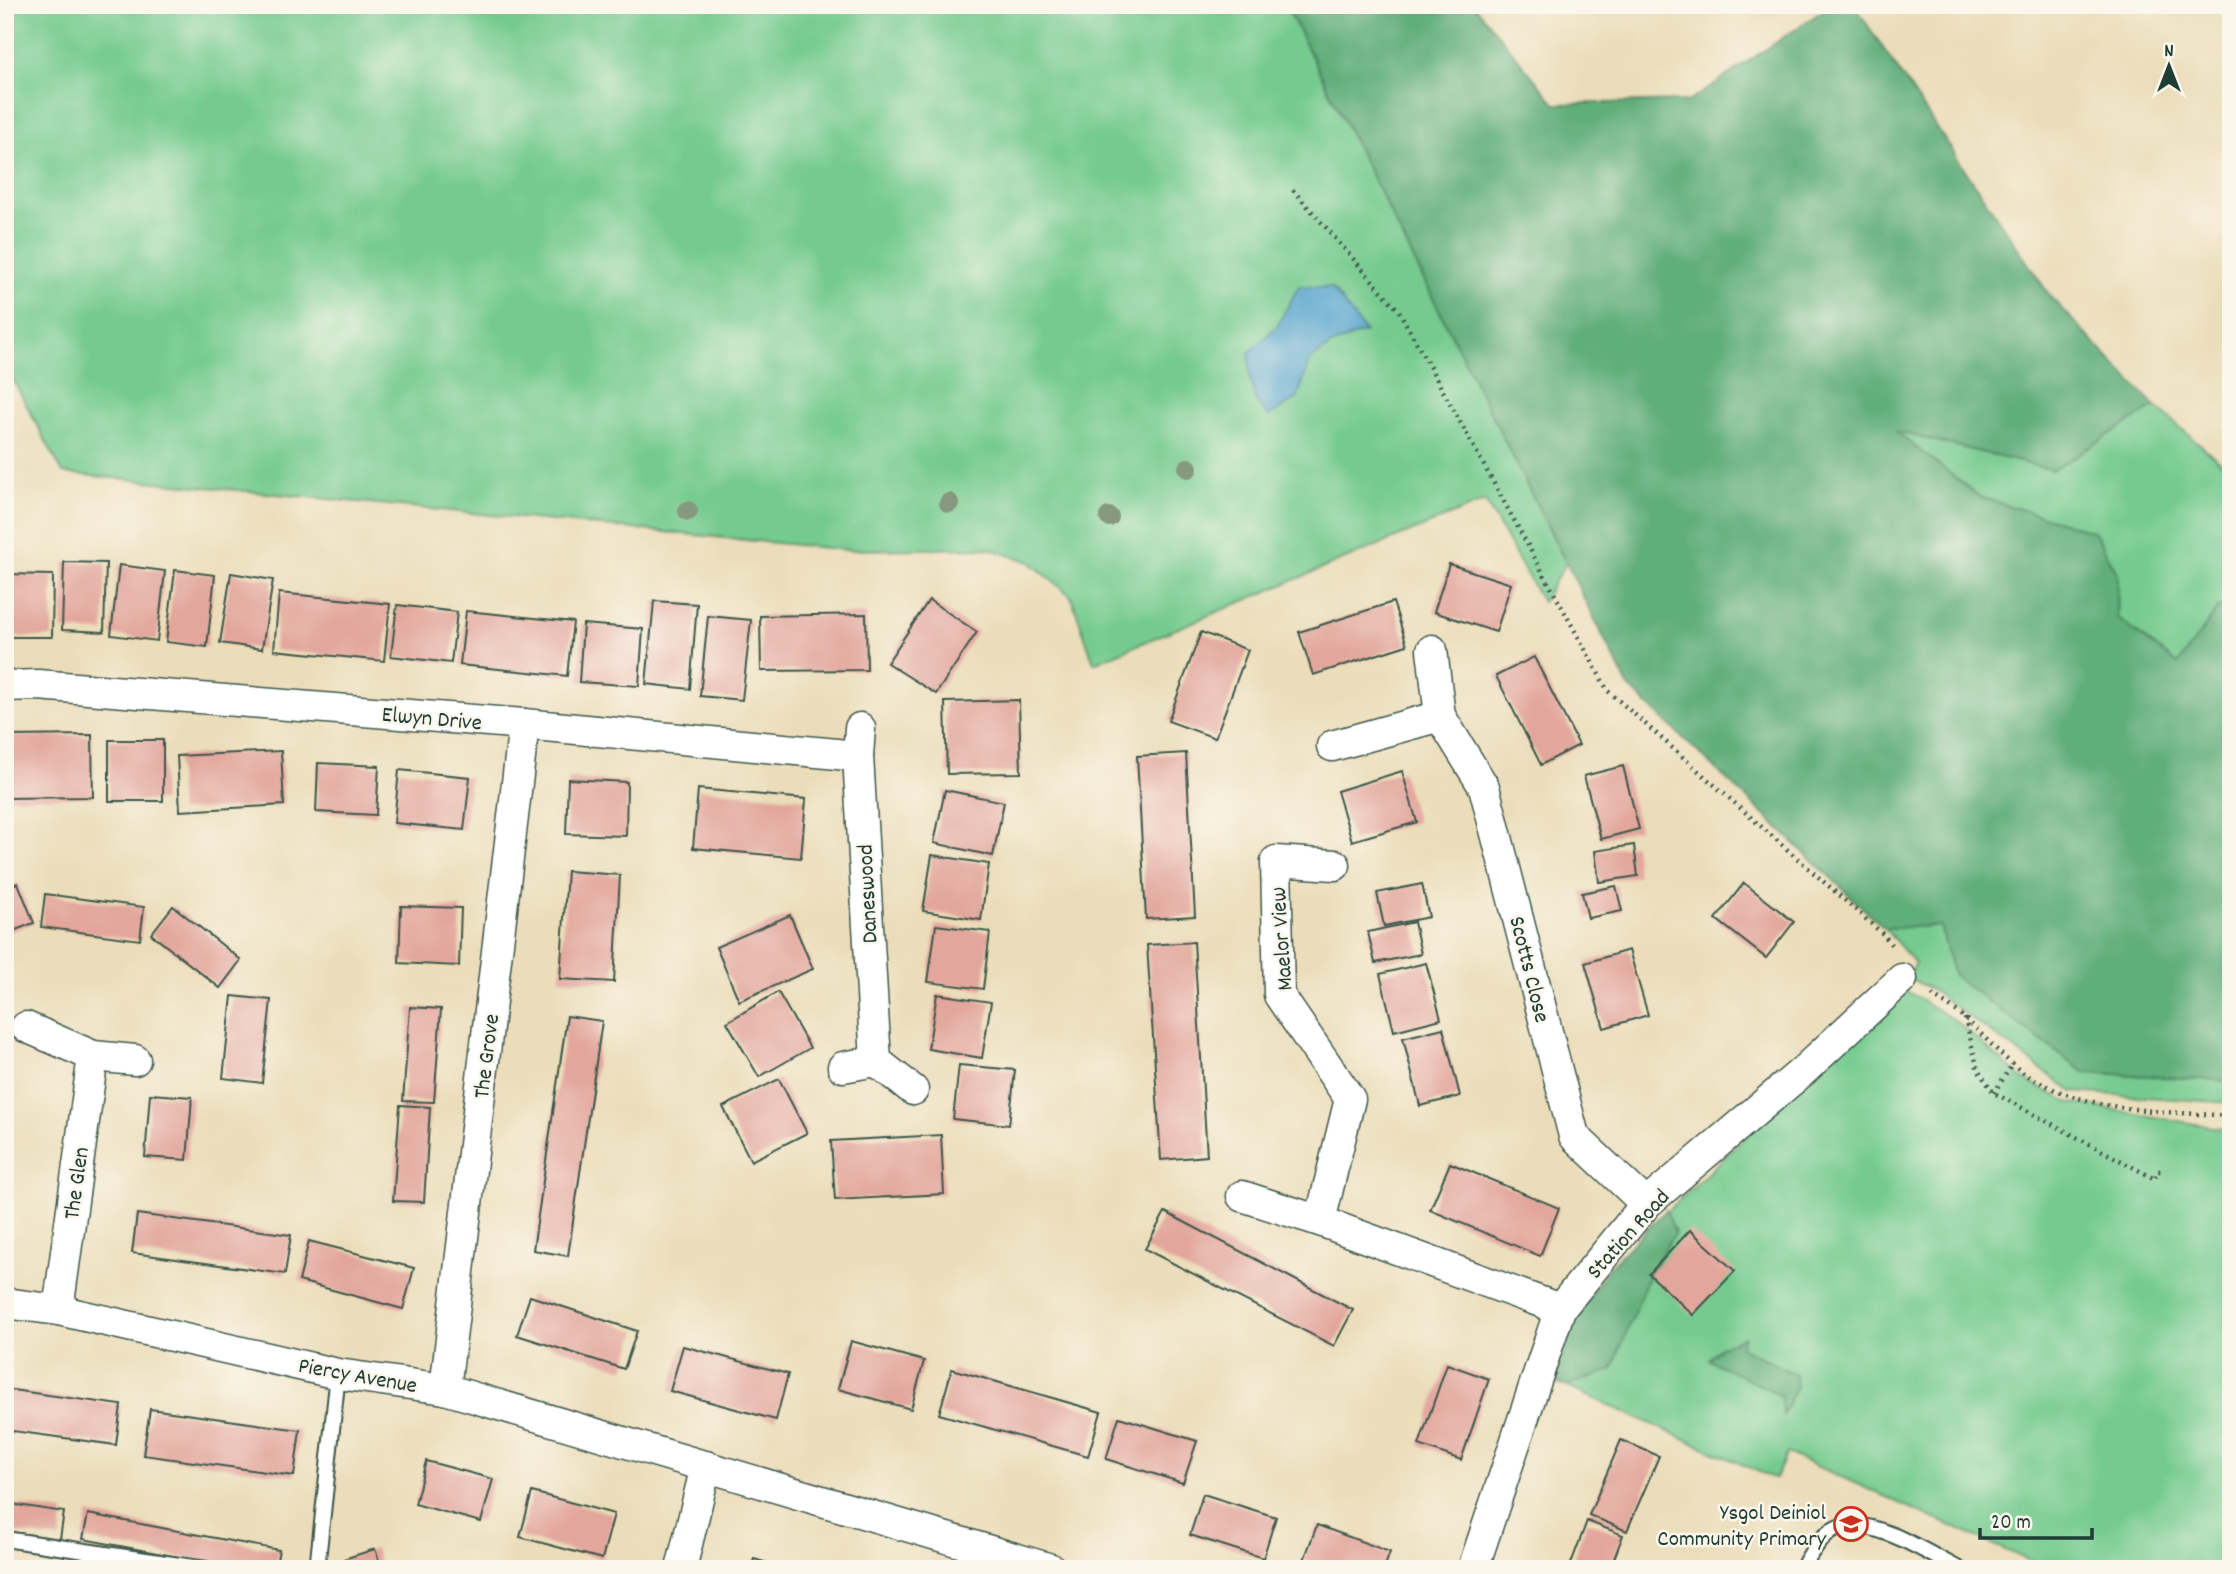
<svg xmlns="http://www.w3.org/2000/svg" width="2236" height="1574" viewBox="0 0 2236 1574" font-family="Dekko,sans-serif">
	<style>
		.green { fill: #75ca8f; stroke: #4a8462; stroke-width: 2 }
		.forest { fill: #60ae7a; stroke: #407657; stroke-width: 2 }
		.water { fill: #52a3cc; stroke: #387080; stroke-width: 2 }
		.building { fill: #e2a69c }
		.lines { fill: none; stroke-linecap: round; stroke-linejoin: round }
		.lane-casing { stroke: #3e5548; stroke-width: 18 }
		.street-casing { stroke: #3e5548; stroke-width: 33 }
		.path { stroke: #3e5548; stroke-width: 4.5; stroke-dasharray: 2 5; stroke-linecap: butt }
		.lane { stroke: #fff; stroke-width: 14 }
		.street { stroke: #fff; stroke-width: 30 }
		.tree { fill: #86987d }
		.labels { text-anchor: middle; stroke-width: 5; stroke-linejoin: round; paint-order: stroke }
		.street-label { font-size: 23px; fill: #1f3d34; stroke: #fbf7ec }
		.poi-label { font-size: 23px; fill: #1f3d34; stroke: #fbf7ec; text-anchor: end }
	</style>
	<rect width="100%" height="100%" fill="#fbf7ec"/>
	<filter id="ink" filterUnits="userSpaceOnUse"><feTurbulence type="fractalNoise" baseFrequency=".0143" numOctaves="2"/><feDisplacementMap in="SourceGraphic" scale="14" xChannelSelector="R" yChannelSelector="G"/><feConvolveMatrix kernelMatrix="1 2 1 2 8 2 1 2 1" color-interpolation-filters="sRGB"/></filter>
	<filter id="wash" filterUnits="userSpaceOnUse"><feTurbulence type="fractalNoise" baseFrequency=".00686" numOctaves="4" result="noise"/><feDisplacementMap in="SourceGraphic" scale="28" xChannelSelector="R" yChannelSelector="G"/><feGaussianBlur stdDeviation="1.57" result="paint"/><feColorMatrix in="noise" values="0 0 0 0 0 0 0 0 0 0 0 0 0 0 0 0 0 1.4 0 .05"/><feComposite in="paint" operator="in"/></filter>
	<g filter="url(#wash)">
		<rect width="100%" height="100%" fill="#ebddba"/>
		<g class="green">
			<polygon points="5,5 1286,5 1566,563 1542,602 1485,501 1094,663 1071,596 1030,562 988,548 848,550 63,473 5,365"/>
			<polygon points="2155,406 2231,471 2231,607 2219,608 2178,664 2117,618 2118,575 2095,532 1980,497 1893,430 2052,470"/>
			<polygon points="1940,925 1954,976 2084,1072 2231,1081 2231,1103 2073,1092 1932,990 1907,977 1915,963 1884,928"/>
			<polygon points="1902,988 1957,1022 2023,1079 2068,1102 2231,1130 2231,1563 2226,1569 2048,1569 1787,1453 1775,1479 1566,1386 1546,1381 1609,1267"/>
		</g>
		<g class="forest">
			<polygon points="1286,5 1474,5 1555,104 1690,101 1831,5 1854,5 2052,299 2155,406 2053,470 1895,431 1980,497 2095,532 2118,575 2117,618 2178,664 2219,607 2231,607 2231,1081 2084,1072 1954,976 1940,926 1884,928 1628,686"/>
			<polygon points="1666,1210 1675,1233 1649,1274 1612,1370 1566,1386 1546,1381 1563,1339 1609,1267"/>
			<polygon points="1744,1337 1740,1347 1795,1374 1796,1387 1783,1415 1780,1395 1709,1360 1721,1346"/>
		</g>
		<polygon class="water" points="1299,286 1332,288 1365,332 1331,345 1310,361 1297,399 1268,416 1256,402 1250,378 1249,353 1277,326"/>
		<g id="blocks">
			<g class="building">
				<polygon points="64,562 106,563 104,632 62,630"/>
				<polygon points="1449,564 1511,584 1496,632 1434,612"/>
				<polygon points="119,565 165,571 157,641 111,635"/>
				<polygon points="175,570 215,575 207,647 166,642"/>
				<polygon points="231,573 273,580 262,649 220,643"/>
				<polygon points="5,574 53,575 52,637 5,637"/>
				<polygon points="279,593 390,604 384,661 274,650"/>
				<polygon points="929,600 977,632 936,694 887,663"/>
				<polygon points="654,601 697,604 690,689 646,684"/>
				<polygon points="1393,602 1407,645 1313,675 1299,632"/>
				<polygon points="397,605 457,612 451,663 391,656"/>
				<polygon points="466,611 573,622 567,676 460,665"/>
				<polygon points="866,614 867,670 761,671 760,616"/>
				<polygon points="708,616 751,620 742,700 700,696"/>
				<polygon points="583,624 643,629 639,686 579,682"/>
				<polygon points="1201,632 1248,650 1215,738 1168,721"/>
				<polygon points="1534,657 1579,745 1541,765 1496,676"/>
				<polygon points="1019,700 1021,773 947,774 945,702"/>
				<polygon points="92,735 93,797 5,798 5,736"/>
				<rect x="109" y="740" width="54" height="61"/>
				<polygon points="281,751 284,805 180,811 177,756"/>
				<polygon points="1186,753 1195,916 1146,919 1137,756"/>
				<polygon points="318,763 379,766 376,815 316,812"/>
				<polygon points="1623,766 1639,829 1601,839 1584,776"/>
				<polygon points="399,770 470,777 464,830 394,823"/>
				<polygon points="1402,771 1417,822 1352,841 1337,791"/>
				<polygon points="568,779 627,782 626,836 566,834"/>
				<polygon points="698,789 806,799 801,858 693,848"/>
				<polygon points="945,790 1004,802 993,856 934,843"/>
				<polygon points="1634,845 1638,876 1599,882 1595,851"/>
				<polygon points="932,855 989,864 981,920 923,911"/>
				<polygon points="567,871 620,875 614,982 560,979"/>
				<polygon points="18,883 34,923 5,934 5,887"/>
				<polygon points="1744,883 1794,922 1766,958 1716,919"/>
				<polygon points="1422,884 1429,917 1384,926 1377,893"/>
				<polygon points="1616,886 1622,911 1588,918 1582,893"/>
				<polygon points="45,894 144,907 140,940 41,927"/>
				<polygon points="173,906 241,960 220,988 151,934"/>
				<polygon points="401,906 461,908 459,966 399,963"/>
				<polygon points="790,915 813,969 739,1001 716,947"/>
				<polygon points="1414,922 1421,954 1375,963 1368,932"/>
				<polygon points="936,925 990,932 983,989 928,982"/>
				<polygon points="1194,942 1207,1156 1161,1160 1147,945"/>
				<polygon points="1629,950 1648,1015 1604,1028 1585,963"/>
				<polygon points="1426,963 1441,1019 1394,1031 1380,974"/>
				<polygon points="778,992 810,1048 759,1077 727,1022"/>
				<polygon points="937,994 991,1002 982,1058 928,1049"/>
				<polygon points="232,996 271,1000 262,1083 223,1078"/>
				<polygon points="410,1007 441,1009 434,1102 403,1101"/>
				<polygon points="567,1016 602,1021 568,1256 533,1250"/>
				<polygon points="1443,1028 1460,1096 1420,1106 1403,1038"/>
				<polygon points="959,1065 1015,1070 1009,1125 953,1119"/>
				<polygon points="779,1079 807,1133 751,1161 723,1107"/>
				<polygon points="150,1094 192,1097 187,1160 145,1157"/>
				<polygon points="400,1105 430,1107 424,1202 393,1201"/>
				<polygon points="941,1135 944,1194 835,1200 831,1141"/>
				<polygon points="1450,1163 1559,1208 1540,1256 1430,1210"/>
				<polygon points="1165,1212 1353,1310 1334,1346 1145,1249"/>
				<polygon points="137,1214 291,1235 285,1274 132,1253"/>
				<polygon points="1690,1230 1735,1271 1693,1315 1649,1274"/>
				<polygon points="309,1241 414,1268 403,1309 299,1281"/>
				<polygon points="530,1296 637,1331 624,1369 517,1335"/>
				<polygon points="851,1341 924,1361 911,1409 838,1389"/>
				<polygon points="683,1346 788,1374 776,1420 670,1391"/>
				<polygon points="1447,1364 1489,1379 1461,1460 1419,1445"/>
				<polygon points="952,1369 1101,1412 1088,1456 939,1414"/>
				<polygon points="5,1389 121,1405 116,1445 5,1430"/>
				<polygon points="150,1409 300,1430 294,1476 143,1455"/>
				<polygon points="1119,1417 1197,1441 1183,1483 1106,1459"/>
				<polygon points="1621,1440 1659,1456 1627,1531 1589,1515"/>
				<polygon points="426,1461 493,1479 481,1522 415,1504"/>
				<polygon points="532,1492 614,1514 602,1559 520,1537"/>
				<polygon points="1203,1494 1276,1517 1263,1558 1190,1535"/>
				<polygon points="5,1503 64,1512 60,1539 5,1531"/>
				<polygon points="88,1514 279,1550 275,1569 241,1569 83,1539"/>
				<polygon points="1587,1521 1623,1535 1610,1569 1569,1569"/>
				<polygon points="1317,1525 1390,1552 1384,1569 1327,1569 1304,1560"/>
				<polygon points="375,1549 382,1569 347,1569 344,1559"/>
				<polygon points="754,1559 785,1568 785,1569 751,1569"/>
			</g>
		</g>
	</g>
	<g filter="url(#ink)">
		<use href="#blocks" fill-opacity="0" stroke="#3e5548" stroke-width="2"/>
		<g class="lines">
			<g class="lane-casing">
				<g id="lane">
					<polyline points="5,1539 206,1569"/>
					<polyline points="317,1569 338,1374"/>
					<path d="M1802,1569C1811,1552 1826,1526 1848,1525C1882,1523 1929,1554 1959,1569"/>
				</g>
			</g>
			<g class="street-casing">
				<g id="street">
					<polyline points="1432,650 1440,716"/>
					<polyline points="5,686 38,685 524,724 858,756"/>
					<polyline points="860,728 858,756 876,1061 913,1090"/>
					<polyline points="1332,746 1440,716 1484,787 1574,1136 1646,1204"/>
					<polyline points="26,1027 93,1056 58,1310"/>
					<polyline points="93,1056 135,1060"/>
					<polyline points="843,1067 876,1061"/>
					<polyline points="1242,1196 1320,1221 1560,1309"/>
					<polyline points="1320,1221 1350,1099 1279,995 1276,861 1335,865"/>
					<polyline points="5,1303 58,1310 338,1374 445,1389 1051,1569"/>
					<polyline points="445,1389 524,724"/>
					<polyline points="681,1569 706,1466"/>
					<polyline points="1473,1569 1560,1309 1646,1204 1803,1071 1902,979"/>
				</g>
			</g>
			<g class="path">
				<polyline points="1293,190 1399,311 1608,691 1884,935 1893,947"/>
				<path d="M1932,995C1943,1003 1957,1010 1967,1020C1985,1037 2002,1057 2022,1072C2083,1113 2160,1111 2231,1116"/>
				<polyline points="1965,1018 1978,1070 1994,1093 2155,1179 2158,1171 2164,1171"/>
				<polyline points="1994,1093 2012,1065"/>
			</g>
			<use href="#lane" class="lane"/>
			<use href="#street" class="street"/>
		</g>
		<g class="tree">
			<circle cx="1188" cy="468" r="10"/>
			<circle cx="949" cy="503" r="10"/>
			<circle cx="688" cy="511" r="10"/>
			<circle cx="1109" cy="517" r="10"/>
		</g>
	</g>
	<defs>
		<g id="school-ring" transform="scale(1.75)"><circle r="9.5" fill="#fbf7ec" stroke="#c8321e" stroke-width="1.5"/><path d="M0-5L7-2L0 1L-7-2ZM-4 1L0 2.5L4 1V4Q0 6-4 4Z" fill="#c8321e"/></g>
	</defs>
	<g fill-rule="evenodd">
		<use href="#school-ring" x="1851" y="1524"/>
	</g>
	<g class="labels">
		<g class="street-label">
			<text transform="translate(432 717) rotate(5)" y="8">Elwyn Drive</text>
			<text transform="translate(866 894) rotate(-93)" y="8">Daneswood</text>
			<text transform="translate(1280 939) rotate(-94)" y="8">Maelor View</text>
			<text transform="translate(1531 969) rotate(76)" y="8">Scotts Close</text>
			<text transform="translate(485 1056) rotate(-83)" y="8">The Grove</text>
			<text transform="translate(75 1183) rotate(-82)" y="8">The Glen</text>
			<text transform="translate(1627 1233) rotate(-48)" y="8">Station Road</text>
			<text transform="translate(358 1374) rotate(10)" y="8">Piercy Avenue</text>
		</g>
		<g class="poi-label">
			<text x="1826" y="1519">Ysgol Deiniol<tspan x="1826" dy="26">Community Primary</tspan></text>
		</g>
	</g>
	<rect width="2236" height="1574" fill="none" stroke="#fbf7ec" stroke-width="28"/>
	<g transform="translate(2169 66)" stroke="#fbf7ec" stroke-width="5" paint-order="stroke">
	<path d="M0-5L12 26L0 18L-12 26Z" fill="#1f3d34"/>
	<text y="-10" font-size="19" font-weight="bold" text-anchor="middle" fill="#1f3d34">N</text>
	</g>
	<path d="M1980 1528v10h112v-10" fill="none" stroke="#1f3d34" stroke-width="3.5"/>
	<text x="1991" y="1528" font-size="21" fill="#1f3d34" stroke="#fbf7ec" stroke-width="5" paint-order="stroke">20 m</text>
</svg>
